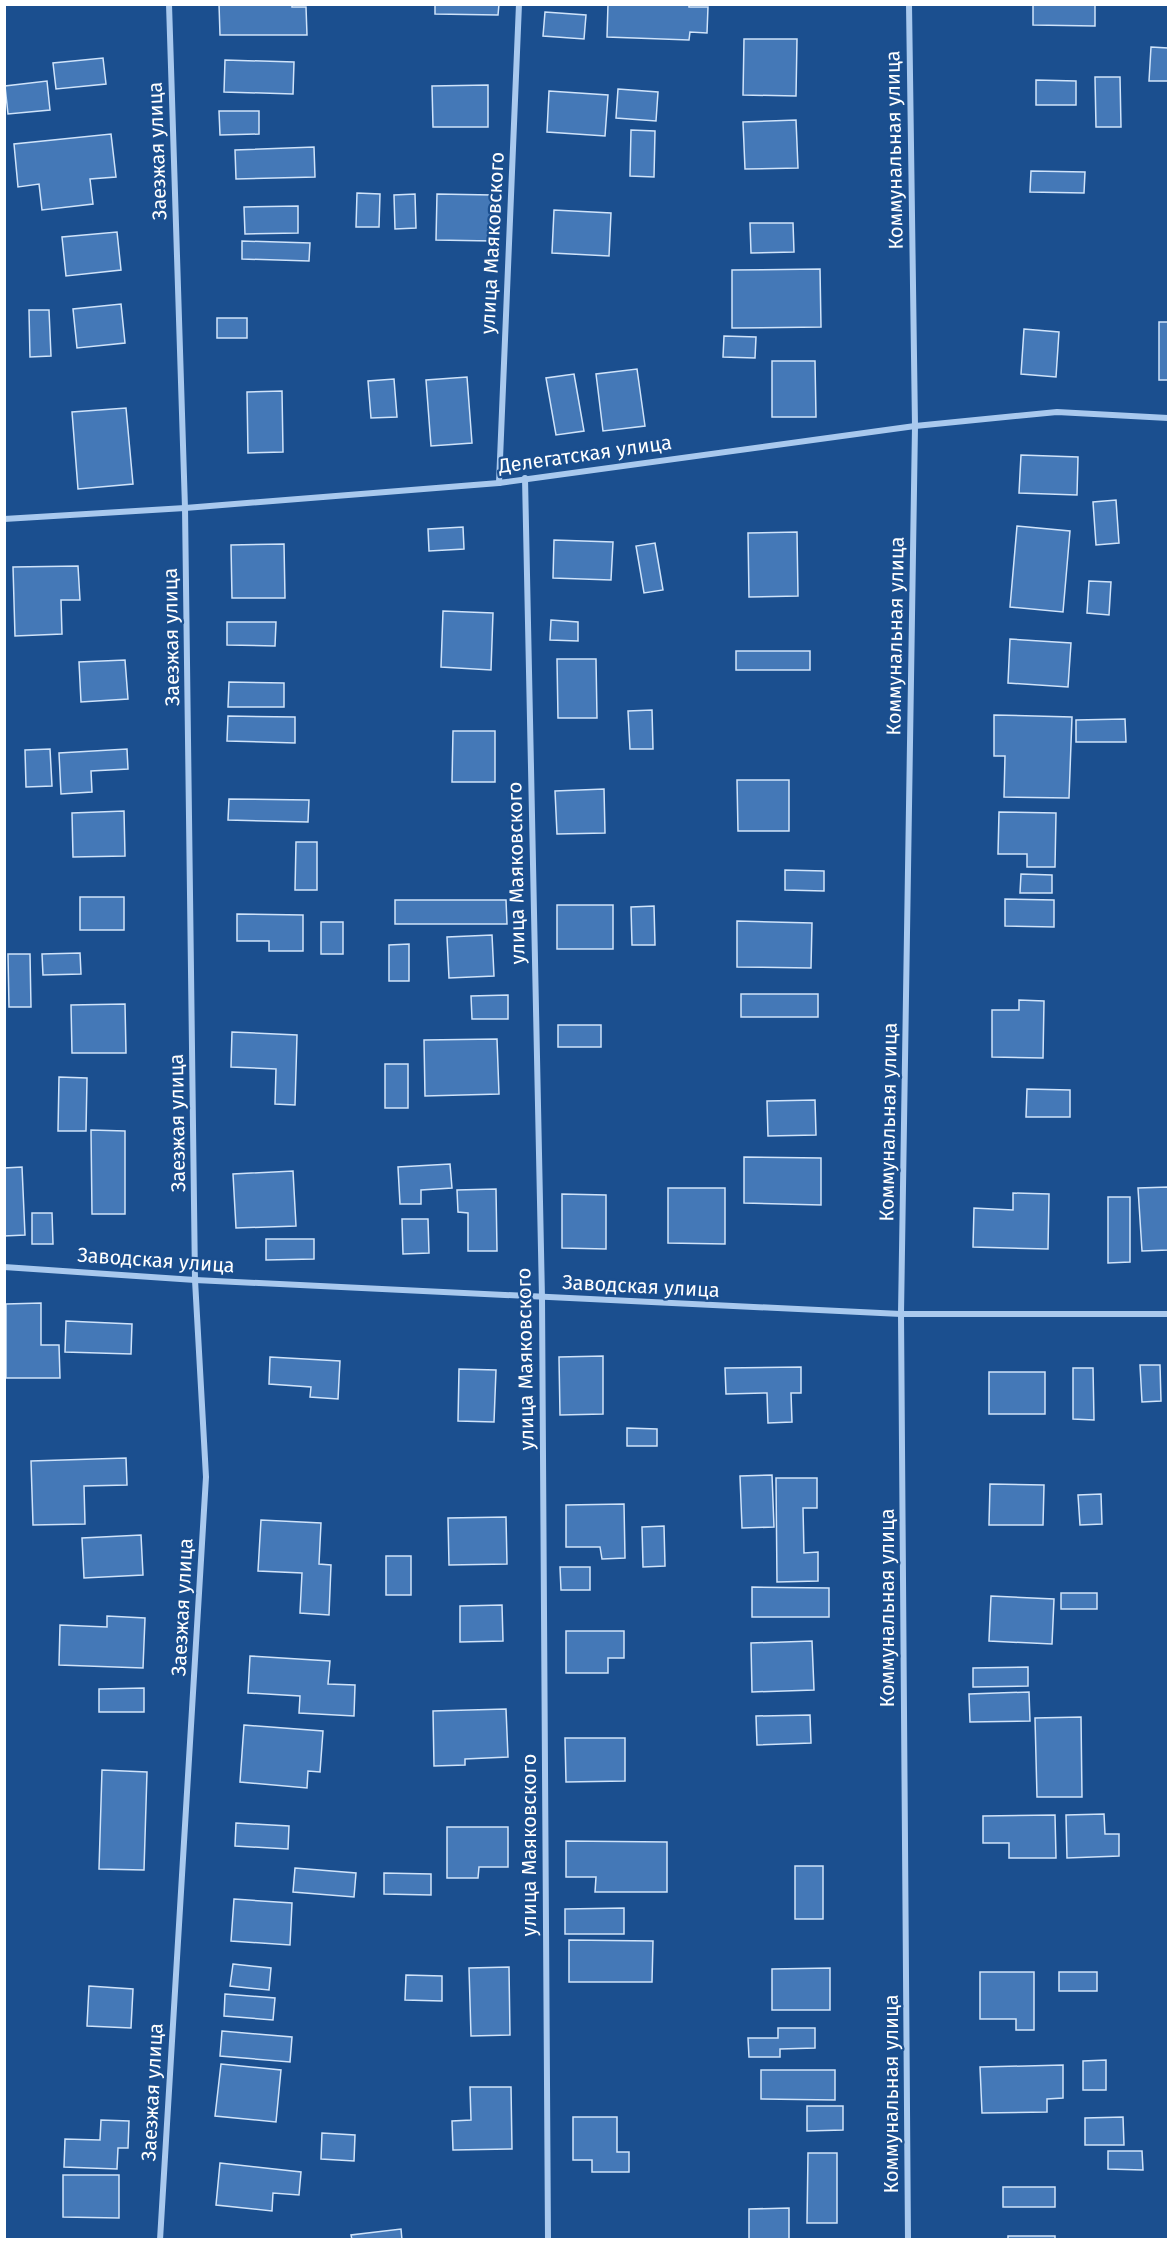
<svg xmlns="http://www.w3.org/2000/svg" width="1173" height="2244" viewBox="0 0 1173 2244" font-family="'Fira Sans',sans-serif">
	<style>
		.building { fill: #4478b7; stroke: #cfe3fa; stroke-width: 1.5 }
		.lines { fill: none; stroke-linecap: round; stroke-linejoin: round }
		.street { stroke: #a9c9ee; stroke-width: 6 }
		.labels { text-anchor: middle; stroke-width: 4.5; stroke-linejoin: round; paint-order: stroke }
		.street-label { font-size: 20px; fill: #fff; stroke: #1b4f8f }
	</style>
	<rect width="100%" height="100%" fill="#1b4f8f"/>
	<g class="building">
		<polygon points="219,4 292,4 292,7 306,7 307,35 220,35"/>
		<polygon points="435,4 499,4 498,15 435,14"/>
		<polygon points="608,4 689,4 689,7 708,7 707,33 690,32 689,40 607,37"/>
		<polygon points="1033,4 1095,4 1095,26 1033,25"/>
		<polygon points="545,12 586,15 584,39 543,36"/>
		<polygon points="744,39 797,39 796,96 743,95"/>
		<polygon points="1151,47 1168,48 1168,81 1149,81"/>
		<polygon points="103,58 106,84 56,89 53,63"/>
		<polygon points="225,60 294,62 293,94 224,92"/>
		<polygon points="1095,77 1120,77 1121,127 1096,127"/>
		<polygon points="1036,80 1076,81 1076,105 1036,105"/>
		<polygon points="47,81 50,110 8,114 5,86"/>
		<polygon points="488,85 488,127 433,127 432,86"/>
		<polygon points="618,89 658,92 656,121 616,118"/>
		<polygon points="549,91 608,95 605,136 547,132"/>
		<polygon points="219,111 259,111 259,134 220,135"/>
		<polygon points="796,120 798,168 745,169 743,122"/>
		<polygon points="631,130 655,131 654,177 630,176"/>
		<polygon points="111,134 116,177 90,179 93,204 42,210 39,184 18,187 14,144"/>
		<polygon points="314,147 315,177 236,179 235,150"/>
		<polygon points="1031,171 1085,172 1084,193 1030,192"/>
		<polygon points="357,193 380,194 379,227 356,227"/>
		<polygon points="415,194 416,228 395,229 394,195"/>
		<polygon points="437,194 492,195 492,241 436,240"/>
		<polygon points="298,206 298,233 245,234 244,207"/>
		<polygon points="554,210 611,213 609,256 552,253"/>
		<polygon points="750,223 793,223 794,252 751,253"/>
		<polygon points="117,232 121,270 66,276 62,237"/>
		<polygon points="242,241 310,243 309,261 242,259"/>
		<polygon points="820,269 821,327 732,328 732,270"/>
		<polygon points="121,304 125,343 77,348 73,309"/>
		<polygon points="29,310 49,310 51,356 30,357"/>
		<rect x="217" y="318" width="30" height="20"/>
		<rect x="1159" y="322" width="9" height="58"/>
		<polygon points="1024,329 1059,332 1056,377 1021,374"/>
		<polygon points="724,336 756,337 755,358 723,357"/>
		<polygon points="772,361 815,361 816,417 772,417"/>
		<polygon points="637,369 645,426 603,431 596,374"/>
		<polygon points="574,374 584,431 556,435 546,378"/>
		<polygon points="467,377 472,443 431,446 426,380"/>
		<polygon points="394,379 397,417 371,418 368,381"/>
		<polygon points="282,391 283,452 248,453 247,392"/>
		<polygon points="126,408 133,484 78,489 72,412"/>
		<polygon points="1021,455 1078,457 1077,495 1019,493"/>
		<polygon points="1116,500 1119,543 1096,545 1093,502"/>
		<polygon points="1017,526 1070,531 1063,612 1010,607"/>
		<polygon points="463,527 464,549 429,551 428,529"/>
		<polygon points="797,532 798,596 749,597 748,533"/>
		<polygon points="554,540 613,542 611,580 553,578"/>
		<polygon points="655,543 663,590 644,593 636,546"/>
		<polygon points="284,544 285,598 232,598 231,545"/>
		<polygon points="78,566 80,600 61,600 62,634 15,636 13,567"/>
		<polygon points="1089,581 1111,582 1109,615 1087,613"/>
		<polygon points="443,611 493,613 491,670 441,667"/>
		<polygon points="551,620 578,622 578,641 550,640"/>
		<polygon points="227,622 276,622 275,646 227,645"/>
		<polygon points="1010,639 1071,643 1068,687 1008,683"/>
		<rect x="736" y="651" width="74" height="19"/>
		<polygon points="557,659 596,659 597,718 558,718"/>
		<polygon points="125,660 128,699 81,702 79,662"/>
		<polygon points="229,682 284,683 284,707 228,707"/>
		<polygon points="652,710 653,749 630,749 628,711"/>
		<polygon points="994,715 1072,717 1069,798 1004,797 1005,756 994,756"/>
		<polygon points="228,716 295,717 295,743 227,741"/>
		<polygon points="1125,719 1126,742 1076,742 1076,720"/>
		<polygon points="453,731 495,731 495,782 452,782"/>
		<polygon points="50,749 52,786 26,787 25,750"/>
		<polygon points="127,749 128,769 91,771 92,792 61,794 59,753"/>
		<polygon points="737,780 789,780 789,831 738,831"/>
		<polygon points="604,789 605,833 557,834 555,791"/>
		<polygon points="229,799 309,800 308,822 228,820"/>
		<polygon points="124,811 125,856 73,857 72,813"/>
		<polygon points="999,812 1056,813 1055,867 1027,867 1027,854 998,854"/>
		<polygon points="296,842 317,842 317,890 295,890"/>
		<polygon points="785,870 824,871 824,891 785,890"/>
		<polygon points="1021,874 1052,875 1052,893 1020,893"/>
		<rect x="80" y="897" width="44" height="33"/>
		<polygon points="1005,899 1054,900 1054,927 1005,926"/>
		<polygon points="395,900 506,900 507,924 395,924"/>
		<rect x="557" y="905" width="56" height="44"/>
		<polygon points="654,906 655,945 632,945 631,907"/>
		<polygon points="237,914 303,915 303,951 269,951 269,941 237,941"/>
		<polygon points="737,921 812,923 811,968 737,967"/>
		<rect x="321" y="922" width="22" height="32"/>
		<polygon points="492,935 494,976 449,978 447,937"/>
		<polygon points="409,944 409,981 389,981 389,945"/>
		<polygon points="80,953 81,974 43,975 42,954"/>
		<polygon points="8,954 30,954 31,1007 9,1007"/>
		<rect x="741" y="994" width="77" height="23"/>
		<polygon points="508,995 508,1019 472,1019 471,996"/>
		<polygon points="1019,1000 1044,1001 1043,1058 992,1057 992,1010 1019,1010"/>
		<polygon points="125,1004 126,1053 72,1053 71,1005"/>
		<rect x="558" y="1025" width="43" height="22"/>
		<polygon points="232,1032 297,1035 295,1105 275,1104 276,1069 231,1067"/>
		<polygon points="497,1039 499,1094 425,1096 424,1040"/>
		<rect x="385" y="1064" width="23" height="44"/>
		<polygon points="59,1077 87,1078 86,1131 58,1131"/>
		<polygon points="1027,1089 1070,1090 1070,1117 1026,1117"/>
		<polygon points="815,1100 816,1135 768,1136 767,1101"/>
		<polygon points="91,1130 125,1131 125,1214 92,1214"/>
		<polygon points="744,1157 821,1158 821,1205 744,1203"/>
		<polygon points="450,1164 452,1188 421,1190 421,1204 400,1204 398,1167"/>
		<polygon points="22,1167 25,1235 4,1236 4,1168"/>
		<polygon points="293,1171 296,1226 236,1228 233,1174"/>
		<polygon points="1168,1187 1168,1250 1142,1251 1138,1188"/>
		<polygon points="668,1188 725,1188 725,1244 668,1243"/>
		<polygon points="496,1189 497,1251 468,1251 468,1213 458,1212 457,1190"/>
		<polygon points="1013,1193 1049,1194 1048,1249 973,1247 974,1208 1013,1210"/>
		<polygon points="562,1194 606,1195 606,1249 562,1248"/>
		<polygon points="1108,1197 1130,1197 1130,1262 1108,1263"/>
		<polygon points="32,1213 52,1213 53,1244 32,1244"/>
		<polygon points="402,1219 428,1219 429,1253 403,1254"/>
		<polygon points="266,1239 314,1239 314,1259 266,1260"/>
		<polygon points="41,1303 41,1345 59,1345 60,1378 6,1378 6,1304"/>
		<polygon points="66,1321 132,1324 131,1354 65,1352"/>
		<polygon points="603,1356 603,1414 560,1415 559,1357"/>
		<polygon points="270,1357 340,1361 338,1399 310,1397 311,1387 269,1384"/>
		<polygon points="1140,1365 1160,1365 1161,1401 1142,1402"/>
		<polygon points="801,1367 801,1393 791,1393 792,1422 768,1423 767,1393 726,1394 725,1368"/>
		<polygon points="1073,1368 1093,1368 1094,1420 1073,1419"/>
		<polygon points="459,1369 496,1370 494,1422 458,1421"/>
		<rect x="989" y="1372" width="56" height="42"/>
		<polygon points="627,1428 657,1429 657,1446 627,1446"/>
		<polygon points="126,1458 127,1485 84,1486 85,1524 33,1525 31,1461"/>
		<polygon points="772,1475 774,1527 742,1528 740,1476"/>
		<polygon points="776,1478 817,1478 817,1508 803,1508 804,1553 818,1552 818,1581 777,1582"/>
		<polygon points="990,1484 1044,1485 1043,1525 989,1525"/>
		<polygon points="1101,1494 1102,1524 1080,1525 1078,1495"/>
		<polygon points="624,1504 625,1558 602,1559 600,1547 566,1547 566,1505"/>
		<polygon points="506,1517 507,1564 449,1565 448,1518"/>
		<polygon points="261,1520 321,1523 319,1564 331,1565 329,1615 300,1613 302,1573 258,1571"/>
		<polygon points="664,1526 665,1566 643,1567 642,1527"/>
		<polygon points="141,1535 143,1575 84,1578 82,1538"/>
		<rect x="386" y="1556" width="25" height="39"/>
		<polygon points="560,1567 590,1567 590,1590 561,1590"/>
		<polygon points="752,1587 829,1588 829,1617 752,1617"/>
		<rect x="1061" y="1593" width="36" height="16"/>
		<polygon points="991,1596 1054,1599 1052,1644 989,1641"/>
		<polygon points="502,1605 503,1641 460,1642 460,1606"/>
		<polygon points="107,1616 145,1618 143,1668 59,1665 60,1625 107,1627"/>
		<polygon points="566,1631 624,1631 624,1658 608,1658 608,1673 566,1673"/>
		<polygon points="812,1641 814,1690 752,1692 751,1643"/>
		<polygon points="250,1656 330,1661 328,1684 355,1685 354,1716 299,1713 300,1696 248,1693"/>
		<polygon points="1028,1667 1028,1686 973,1687 973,1668"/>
		<polygon points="144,1688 144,1712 99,1712 99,1689"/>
		<polygon points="1029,1692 1030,1721 970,1722 969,1694"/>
		<polygon points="506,1709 508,1757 465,1759 465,1765 434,1766 433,1711"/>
		<polygon points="810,1715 811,1743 757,1745 756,1716"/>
		<polygon points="1081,1717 1082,1797 1037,1797 1035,1718"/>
		<polygon points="244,1725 323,1731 320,1772 308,1771 307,1788 240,1782"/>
		<polygon points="565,1738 625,1738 625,1781 566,1782"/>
		<polygon points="102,1770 147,1772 144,1870 99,1869"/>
		<polygon points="1104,1814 1105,1834 1119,1834 1119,1856 1067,1858 1066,1815"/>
		<polygon points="1055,1815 1056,1858 1009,1858 1009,1843 983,1843 983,1816"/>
		<polygon points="236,1823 289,1826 288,1849 235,1846"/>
		<polygon points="447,1827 508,1827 508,1867 479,1867 478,1878 447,1878"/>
		<polygon points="566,1841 667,1842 667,1892 595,1892 596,1877 566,1877"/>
		<rect x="795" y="1866" width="28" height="53"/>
		<polygon points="295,1868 356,1873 354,1897 293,1892"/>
		<polygon points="384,1873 431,1874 431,1895 384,1894"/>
		<polygon points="234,1899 292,1903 290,1945 231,1941"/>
		<polygon points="624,1908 624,1934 565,1934 565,1909"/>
		<polygon points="569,1940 653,1941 652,1982 569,1982"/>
		<polygon points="233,1964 271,1968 269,1990 230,1986"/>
		<polygon points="509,1967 510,2035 471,2036 469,1968"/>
		<polygon points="830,1968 830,2010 772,2010 772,1969"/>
		<polygon points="980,1972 1034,1972 1034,2030 1016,2030 1016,2019 980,2019"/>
		<rect x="1059" y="1972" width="38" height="19"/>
		<polygon points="406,1975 442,1976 442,2001 405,2000"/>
		<polygon points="89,1986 133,1989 131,2028 87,2026"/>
		<polygon points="225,1994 275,1998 273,2020 224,2016"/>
		<polygon points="778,2028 815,2028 815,2048 780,2049 780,2057 749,2057 748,2038 778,2038"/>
		<polygon points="222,2031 292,2037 290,2062 220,2056"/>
		<polygon points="1106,2060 1106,2090 1083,2090 1083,2061"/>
		<polygon points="221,2064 281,2070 276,2122 215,2116"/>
		<polygon points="1063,2065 1063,2098 1047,2099 1047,2112 982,2113 980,2067"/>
		<polygon points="761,2070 835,2070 835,2100 761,2099"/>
		<polygon points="470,2087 511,2087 512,2149 453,2150 452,2121 471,2120"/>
		<polygon points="807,2106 843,2106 843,2130 807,2131"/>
		<polygon points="573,2117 617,2117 617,2152 629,2152 629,2172 592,2172 592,2160 573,2160"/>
		<polygon points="1123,2117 1124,2145 1085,2145 1085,2118"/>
		<polygon points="101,2120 129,2121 128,2148 118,2148 117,2169 64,2167 65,2139 100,2140"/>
		<polygon points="322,2133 355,2135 354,2161 321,2159"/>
		<polygon points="1108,2151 1142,2151 1143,2170 1108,2169"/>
		<polygon points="808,2153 837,2153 837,2223 807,2223"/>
		<polygon points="220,2163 301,2172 299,2195 273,2193 272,2211 216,2205"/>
		<polygon points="63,2175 119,2175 119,2218 63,2217"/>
		<rect x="1003" y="2187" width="52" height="20"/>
		<polygon points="789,2208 789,2240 749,2240 749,2209"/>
		<polygon points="401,2229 402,2240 352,2240 351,2235"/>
		<rect x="1008" y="2236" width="47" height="4"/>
	</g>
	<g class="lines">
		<g class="street">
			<polyline points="525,478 542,1298 548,2240"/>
			<polyline points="499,483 519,4"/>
			<polyline points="4,519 185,508 499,483 915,426 1057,412 1168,418"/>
			<polyline points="4,1267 195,1280 901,1314 1168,1314"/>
			<polyline points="160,2240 206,1477 195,1280 185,508 169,4"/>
			<polyline points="908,2240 901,1314 915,426 909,4"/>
		</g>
	</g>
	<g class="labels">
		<g class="street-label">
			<text transform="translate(894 150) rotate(-91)" y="7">Коммунальная улица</text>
			<text transform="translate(157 151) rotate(-92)" y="7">Заезжая улица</text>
			<text transform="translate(492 243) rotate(-87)" y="7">улица Маяковского</text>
			<text transform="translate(585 454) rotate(-8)" y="7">Делегатская улица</text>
			<text transform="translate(895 636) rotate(-89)" y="7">Коммунальная улица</text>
			<text transform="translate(171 637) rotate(-91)" y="7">Заезжая улица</text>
			<text transform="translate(516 873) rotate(-91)" y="7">улица Маяковского</text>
			<text transform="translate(888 1122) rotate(-89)" y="7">Коммунальная улица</text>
			<text transform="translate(177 1123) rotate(-91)" y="7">Заезжая улица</text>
			<text transform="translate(156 1260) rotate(4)" y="7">Заводская улица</text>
			<text transform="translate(641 1286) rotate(3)" y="7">Заводская улица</text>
			<text transform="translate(525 1359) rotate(-91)" y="7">улица Маяковского</text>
			<text transform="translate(182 1607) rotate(-87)" y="7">Заезжая улица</text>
			<text transform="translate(887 1608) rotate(-90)" y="7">Коммунальная улица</text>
			<text transform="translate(529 1845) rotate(-90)" y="7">улица Маяковского</text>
			<text transform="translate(152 2092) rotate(-87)" y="7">Заезжая улица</text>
			<text transform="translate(891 2094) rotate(-90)" y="7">Коммунальная улица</text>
		</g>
	</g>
	<rect width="1173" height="2244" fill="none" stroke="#ffffff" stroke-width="12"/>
</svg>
